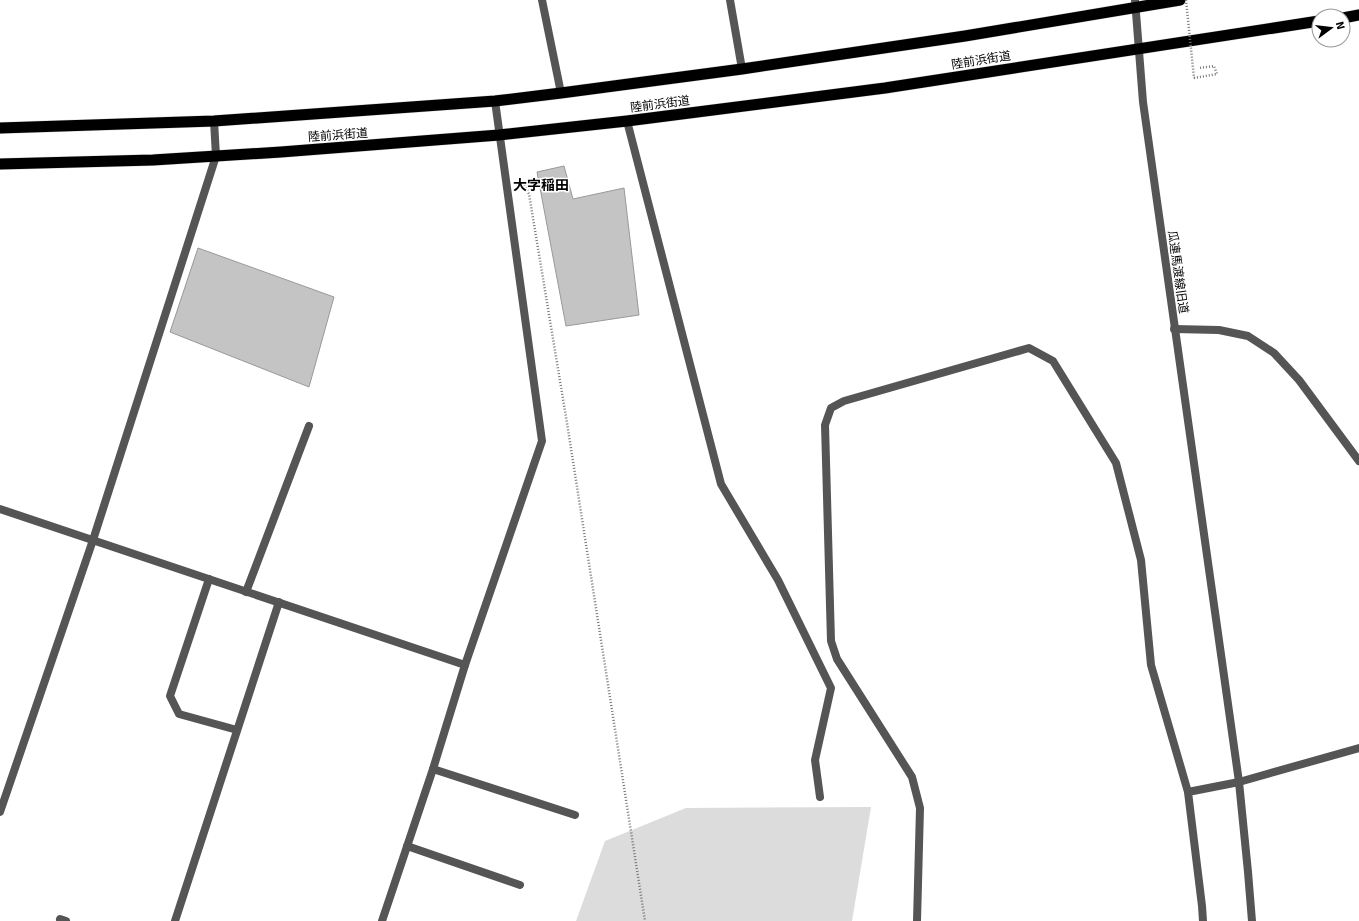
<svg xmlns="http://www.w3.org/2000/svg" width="1359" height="921" viewBox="0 0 1359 921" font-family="Signika,'Noto Sans JP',sans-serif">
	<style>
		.green { fill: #dcdcdc }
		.building { fill: #c4c4c4; stroke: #999 }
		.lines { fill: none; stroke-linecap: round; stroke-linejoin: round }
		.trunk-casing { stroke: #dbdbdb; stroke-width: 12 }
		.path { stroke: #777; stroke-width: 2.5; stroke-dasharray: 1 2; stroke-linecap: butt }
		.service { stroke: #555; stroke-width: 8 }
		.minor { stroke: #555; stroke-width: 8 }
		.tertiary { stroke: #555; stroke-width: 8 }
		.trunk { stroke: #000; stroke-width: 11 }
		.path-bridge { stroke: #777; stroke-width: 2.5; stroke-dasharray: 1 2; stroke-linecap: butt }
		.labels { text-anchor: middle; stroke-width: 3; stroke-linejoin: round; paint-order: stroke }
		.street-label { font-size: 12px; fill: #000; stroke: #fff }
		.quarter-label { font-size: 14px; font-weight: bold; fill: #000; stroke: #fff }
	</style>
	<rect width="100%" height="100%" fill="#fff"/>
	<polygon class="green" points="871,807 852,921 576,921 605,841 686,808"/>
	<g class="building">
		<polygon points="564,166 573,199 624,188 639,315 566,326 537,172"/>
		<polygon points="198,248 334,297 309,387 170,332"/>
	</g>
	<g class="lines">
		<g class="trunk-casing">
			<g id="trunk">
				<polyline points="1343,18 1359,15"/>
				<polyline points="0,128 214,121 495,101 561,93 742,69 965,36 1180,0"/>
				<polyline points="0,164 153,160 281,152 499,135 627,121 885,88 1319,21"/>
			</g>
		</g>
		<g class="path">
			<polyline points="1194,78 1217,74 1214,66 1199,68"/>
			<polyline points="523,182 529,194 567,423 645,921"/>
		</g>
		<g class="service">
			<polyline points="542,0 561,93"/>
			<polyline points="627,121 721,484 778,580 831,688 815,760 820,797"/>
			<polyline points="209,579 170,696 179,714 237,730"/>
			<polyline points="246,592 309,426"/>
			<polyline points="433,769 575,815"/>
			<polyline points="407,846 520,885"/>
			<polyline points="60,919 66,921"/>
			<polyline points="175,921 279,602"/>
			<polyline points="382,921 433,769 465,665 542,441 495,101"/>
			<polyline points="917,921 920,808 912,777 837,659 831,641 825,425 831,408 844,401 1029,348 1053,361 1116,463 1141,560 1151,665 1188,792"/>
		</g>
		<g class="minor">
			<polyline points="730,0 742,69"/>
			<polyline points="0,509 465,665"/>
			<polyline points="0,812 93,540 216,156 214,121"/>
			<polyline points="1203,921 1202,906 1188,792 1239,782 1359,748"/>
		</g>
		<g class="tertiary">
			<polyline points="1135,0 1143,102 1239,782 1248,872 1252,921"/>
			<polyline points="1174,329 1219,330 1248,336 1274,353 1299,380 1359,461"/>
		</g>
		<use href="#trunk" class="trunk"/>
		<polyline class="path-bridge" points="1186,0 1194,78"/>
	</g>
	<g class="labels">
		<g class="street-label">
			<text transform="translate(981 60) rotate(-9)" y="4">陸前浜街道</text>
			<text transform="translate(660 104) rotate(-7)" y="4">陸前浜街道</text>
			<text transform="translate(338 135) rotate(-4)" y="4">陸前浜街道</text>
			<text transform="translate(1178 272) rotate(82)" y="4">瓜連馬渡線旧道</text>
		</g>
		<g class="quarter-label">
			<text x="541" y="190">大字稲田</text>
		</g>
	</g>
	<g transform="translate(1331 28) rotate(75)"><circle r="19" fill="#ffffff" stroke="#999999"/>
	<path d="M0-3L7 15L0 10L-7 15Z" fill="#000000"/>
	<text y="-6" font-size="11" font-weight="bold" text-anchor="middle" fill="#000000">N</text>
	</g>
</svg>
